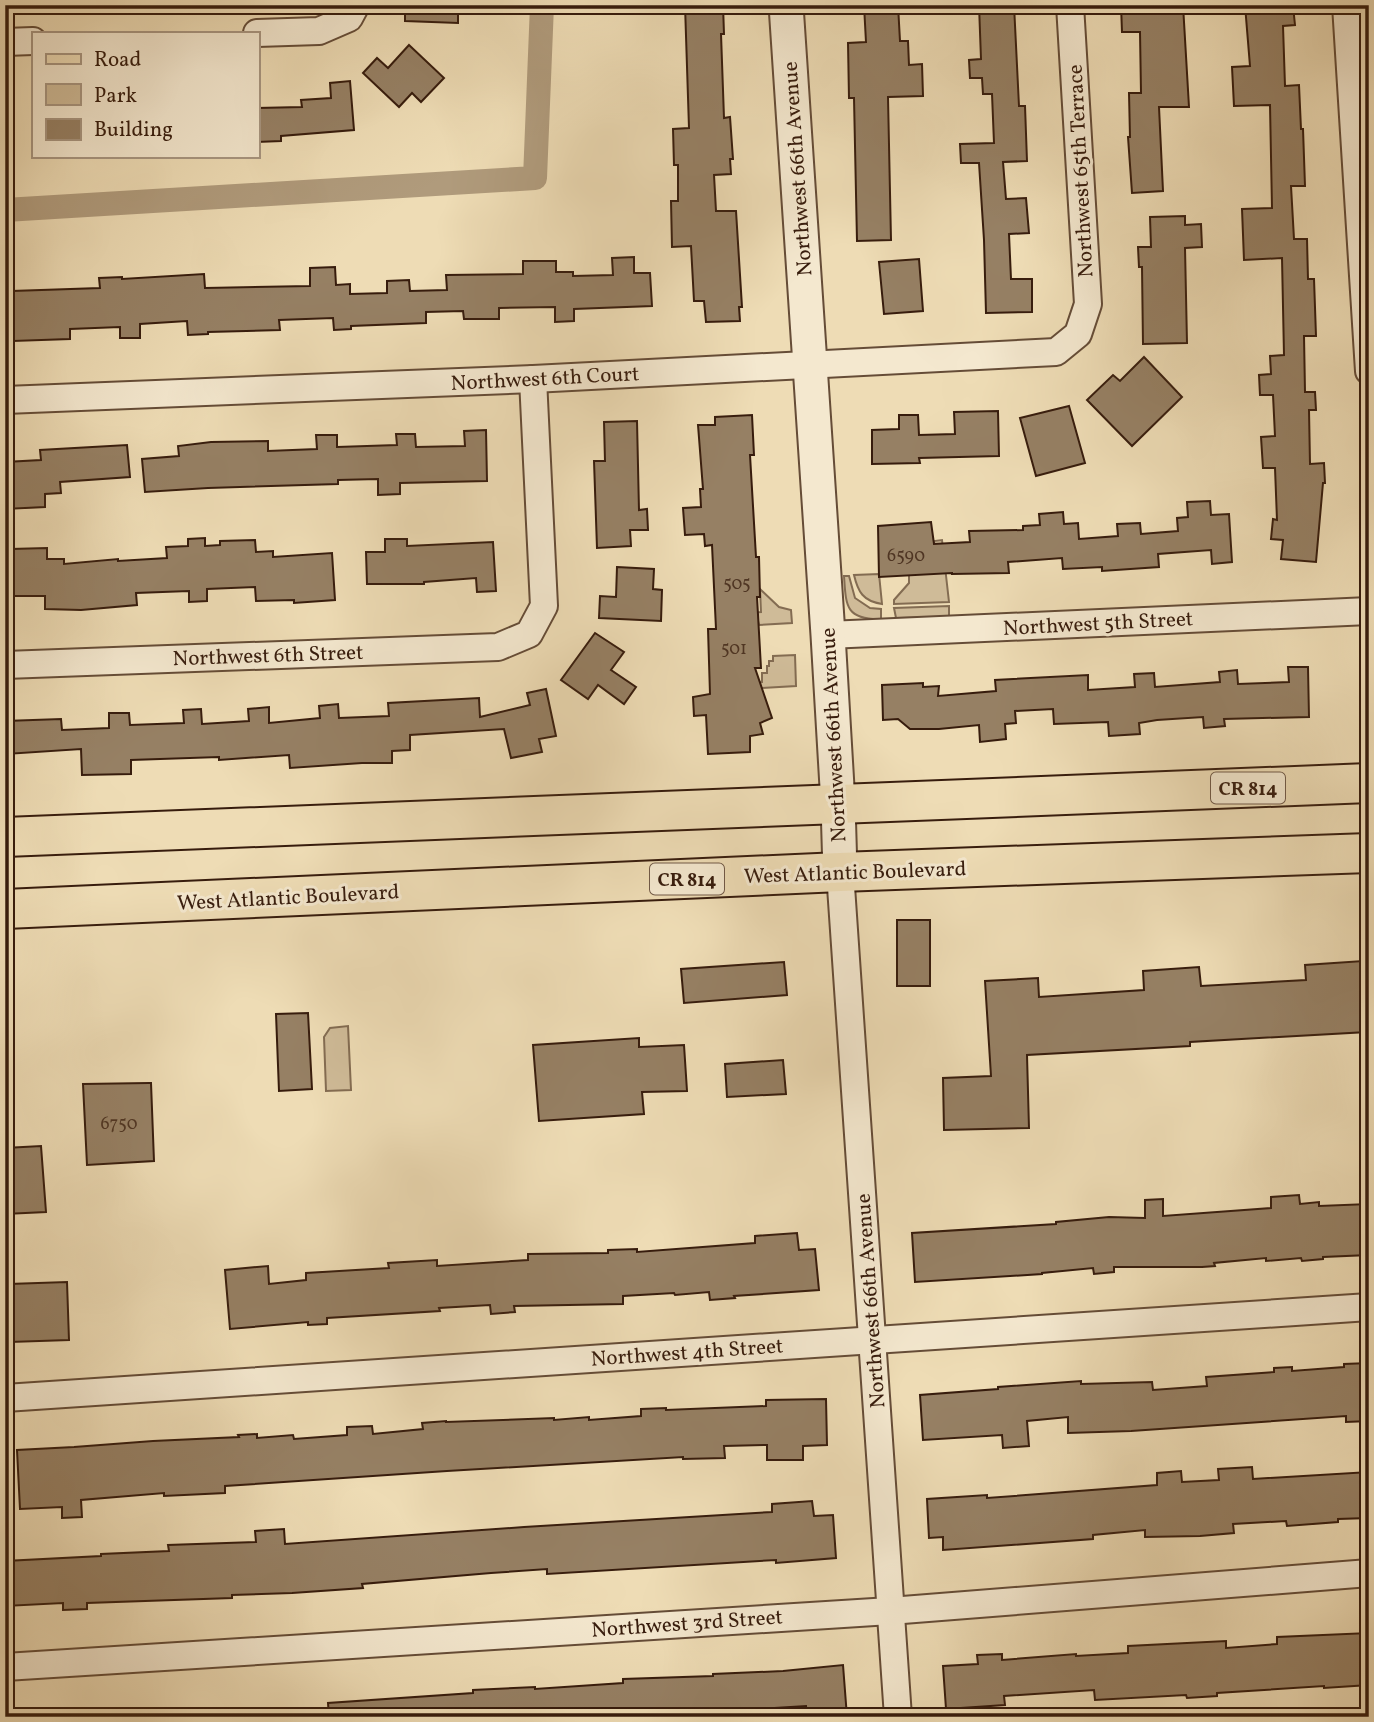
<svg xmlns="http://www.w3.org/2000/svg" width="1374" height="1722" viewBox="0 0 1374 1722" font-family="Vollkorn,serif">
	<style>
		.green { fill: #cfbb98; stroke: #836c52; stroke-width: 2 }
		.lines { fill: none; stroke-linecap: round; stroke-linejoin: round }
		.canal { stroke: #b09b7c; stroke-width: 24 }
		.building { fill: #968064; stroke: #371c0d; stroke-width: 2 }
		.minor-casing { stroke: #654c37; stroke-width: 30 }
		.tertiary-casing { stroke: #654c37; stroke-width: 37 }
		.primary-casing { stroke: #371c0d; stroke-width: 42 }
		.minor { stroke: #f4e8cf; stroke-width: 26 }
		.tertiary { stroke: #f4e8cf; stroke-width: 33 }
		.primary { stroke: #eedcb5; stroke-width: 38 }
		.labels { text-anchor: middle; stroke-width: 6; stroke-linejoin: round; paint-order: stroke }
		.number-label { font-size: 18px; fill: #4f3523 }
		.shield { fill: #f4e8cf; stroke: #705947; stroke-width: 2 }
		.shield-label { font-size: 19px; font-weight: bold; fill: #371c0d }
		.street-label { font-size: 21px; fill: #371c0d; stroke: #f4e8cf }
	</style>
	<rect width="100%" height="100%" fill="#eedcb5"/>
	<filter id="stains"><feTurbulence type="fractalNoise" baseFrequency=".00286" numOctaves="4"/><feColorMatrix values="0 0 0 0 .2 0 0 0 0 .09 0 0 0 0 .02 0 0 0 .5 -.17"/></filter>
	<radialGradient id="worn" r=".72"><stop offset=".6" stop-color="#630" stop-opacity="0"/><stop offset="1" stop-color="#630" stop-opacity=".3"/></radialGradient>
	<g class="green">
		<polygon points="942,540 949,602 894,604 894,600 909,583 909,575 936,570 934,541"/>
		<path d="M879,574L882,604C863,601 858,592 854,575Z"/>
		<path d="M844,576H849L855,598L870,608L881,609V619C845,620 846,605 844,576Z"/>
		<polygon points="760,589 779,607 791,610 792,623 759,625 758,621 728,622 728,614 761,612"/>
		<polygon points="949,606 949,617 896,618 894,608"/>
		<polygon points="795,655 796,686 728,690 727,684 762,682 762,673 767,673 767,666 769,666 769,661 773,661 773,656"/>
		<polygon points="348,1026 351,1090 326,1091 324,1037 330,1028"/>
	</g>
	<g class="lines">
		<polyline class="canal" points="5,210 535,178 542,5"/>
	</g>
	<g class="building">
		<polygon points="405,5 458,5 458,23 405,21"/>
		<polygon points="685,5 723,5 724,34 721,34 724,118 730,117 733,159 730,159 731,174 714,175 716,211 736,211 742,307 739,307 740,321 706,322 704,301 694,301 691,246 672,247 671,201 678,201 678,165 674,165 673,129 689,128"/>
		<polygon points="864,5 898,5 900,41 908,41 909,65 922,64 923,96 888,97 891,240 857,241 854,98 849,98 848,43 866,42"/>
		<polygon points="979,5 1014,5 1019,106 1025,106 1027,161 1003,162 1006,199 1026,198 1029,233 1009,234 1011,279 1032,279 1032,312 986,313 984,240 979,163 961,163 960,144 994,143 992,94 983,94 982,78 970,78 969,60 981,59"/>
		<polygon points="1121,5 1183,5 1189,107 1159,107 1163,191 1132,193 1128,137 1130,137 1129,93 1141,93 1140,32 1122,32"/>
		<polygon points="1245,5 1281,5 1281,7 1293,6 1295,25 1283,26 1285,86 1299,85 1301,129 1303,129 1305,186 1291,186 1294,239 1307,239 1308,279 1314,279 1316,336 1304,336 1305,392 1315,392 1316,410 1309,410 1310,464 1324,463 1325,483 1323,483 1316,562 1281,559 1283,540 1271,539 1273,519 1277,520 1275,468 1263,468 1261,437 1275,436 1273,395 1260,395 1259,375 1271,374 1270,356 1284,355 1282,258 1244,260 1242,209 1272,208 1270,105 1234,106 1232,67 1250,66"/>
		<polygon points="409,45 444,78 421,102 412,93 399,107 363,73 377,58 388,68"/>
		<polygon points="350,81 354,130 281,136 281,141 257,142 257,108 302,107 301,100 331,98 330,83"/>
		<polygon points="1185,216 1185,225 1201,224 1202,247 1185,248 1187,343 1143,344 1142,267 1139,267 1138,247 1151,247 1150,217"/>
		<polygon points="634,257 634,273 650,273 652,306 574,309 574,321 555,322 555,307 499,308 499,319 464,319 463,311 426,312 426,323 351,326 351,329 334,330 333,318 279,320 280,330 208,332 208,334 188,335 187,321 140,324 140,338 120,338 120,327 70,329 70,339 13,341 12,291 100,288 99,278 122,277 122,279 204,274 205,288 310,286 310,268 335,267 336,285 350,284 350,294 387,293 387,281 409,280 410,291 447,290 446,275 523,274 523,261 556,261 556,272 573,272 573,276 613,275 612,258"/>
		<polygon points="919,259 923,311 884,314 879,262"/>
		<polygon points="1144,357 1182,397 1132,446 1087,400 1113,375 1120,381"/>
		<polygon points="1069,406 1085,463 1036,476 1020,418"/>
		<polygon points="998,411 999,456 919,458 920,463 872,464 872,430 899,429 899,415 918,415 919,435 955,434 954,412"/>
		<polygon points="752,415 754,455 750,455 756,557 759,557 760,597 757,597 761,668 755,668 772,718 760,723 763,734 750,736 750,752 708,754 706,715 694,716 693,697 710,694 708,629 716,629 712,545 705,546 704,534 685,535 683,508 701,507 700,489 703,489 698,425 715,425 715,417"/>
		<polygon points="637,421 639,510 647,509 648,530 630,530 631,546 597,548 594,461 605,461 604,422"/>
		<polygon points="486,430 487,481 400,483 400,494 378,495 378,479 338,480 338,484 208,488 145,492 142,459 179,456 178,446 211,442 268,441 268,451 317,449 316,435 337,435 337,447 397,445 396,434 415,434 416,447 465,446 464,431"/>
		<polygon points="127,445 130,477 60,482 61,493 45,494 45,507 5,509 5,462 41,460 40,450"/>
		<polygon points="1210,501 1211,515 1229,514 1232,562 1212,564 1211,550 1158,554 1159,567 1102,571 1102,567 1063,569 1062,558 1008,562 1009,573 952,574 952,573 879,577 878,526 931,522 934,544 970,542 969,531 1023,530 1023,526 1040,525 1039,514 1063,512 1064,524 1078,523 1079,539 1118,536 1117,524 1140,523 1141,534 1178,531 1177,518 1188,517 1187,502"/>
		<polygon points="205,538 205,546 220,545 220,541 255,540 256,552 273,551 273,557 332,553 335,600 294,603 294,600 256,601 255,587 207,589 207,601 189,602 189,591 136,593 137,605 81,610 45,609 45,596 12,596 11,549 47,548 47,559 64,559 64,564 118,559 118,561 167,558 166,547 188,546 188,539"/>
		<polygon points="385,539 407,539 407,546 493,542 496,591 477,592 476,578 424,582 424,584 367,584 366,552 385,552"/>
		<polygon points="617,567 654,569 653,589 662,590 661,621 599,618 600,596 616,597"/>
		<polygon points="595,633 624,652 611,670 636,687 624,704 598,685 588,699 561,680"/>
		<polygon points="1288,667 1308,667 1309,717 1224,719 1225,726 1204,728 1203,717 1157,720 1139,723 1140,734 1109,736 1108,722 1054,724 1053,709 1015,711 1016,723 1005,724 1006,739 980,742 979,725 939,729 910,729 898,719 883,720 882,685 923,683 923,687 939,686 938,696 996,691 995,680 1088,675 1088,690 1135,687 1134,674 1154,673 1155,687 1220,682 1219,672 1237,670 1238,684 1289,682"/>
		<polygon points="546,689 556,736 539,739 542,752 511,758 504,729 410,735 410,750 392,751 392,763 362,763 290,768 289,755 219,760 219,757 131,760 131,774 82,775 81,749 6,754 5,721 61,719 62,730 109,728 109,713 129,713 130,725 184,723 183,710 201,709 202,724 249,721 248,709 269,707 269,723 320,718 319,706 338,704 339,718 389,716 388,703 479,698 480,717 530,705 527,693"/>
		<rect x="897" y="920" width="33" height="66"/>
		<polygon points="1363,961 1367,1032 1190,1042 1190,1046 1027,1055 1029,1128 944,1130 943,1078 991,1076 985,981 1038,978 1039,997 1144,990 1143,971 1199,967 1201,986 1306,980 1305,965"/>
		<polygon points="784,962 787,995 684,1003 681,969"/>
		<polygon points="308,1013 312,1089 279,1091 276,1014"/>
		<polygon points="639,1038 639,1047 684,1045 687,1091 642,1092 644,1114 539,1121 533,1045"/>
		<polygon points="783,1060 786,1094 727,1097 725,1064"/>
		<polygon points="149,1083 151,1083 154,1161 87,1165 83,1084"/>
		<polygon points="41,1146 46,1212 5,1214 5,1148"/>
		<polygon points="1299,1195 1300,1204 1319,1202 1319,1206 1369,1204 1369,1255 1323,1257 1323,1259 1302,1261 1301,1258 1266,1261 1266,1258 1214,1263 1215,1266 1202,1267 1114,1267 1114,1272 1094,1274 1093,1268 1042,1273 1042,1274 915,1282 912,1233 1056,1224 1056,1222 1109,1217 1145,1218 1145,1200 1163,1199 1163,1216 1271,1208 1271,1197"/>
		<polygon points="797,1233 799,1250 815,1249 819,1290 734,1296 735,1298 710,1300 709,1292 675,1295 674,1293 623,1296 623,1304 514,1306 515,1312 491,1314 490,1305 439,1308 440,1311 327,1318 327,1324 308,1325 308,1322 230,1329 225,1270 268,1266 269,1284 306,1280 306,1273 389,1268 388,1263 437,1260 437,1266 528,1260 528,1254 608,1253 608,1250 637,1249 637,1252 755,1243 755,1236"/>
		<polygon points="67,1282 69,1340 10,1342 9,1284"/>
		<polygon points="1369,1363 1369,1421 1346,1422 1346,1416 1131,1431 1068,1433 1068,1417 1027,1421 1029,1446 1003,1448 1002,1435 923,1440 920,1395 998,1389 998,1387 1081,1381 1081,1384 1152,1382 1153,1390 1207,1386 1206,1377 1274,1372 1274,1368 1292,1367 1292,1371 1344,1367 1344,1364"/>
		<polygon points="826,1399 827,1445 803,1446 803,1460 767,1460 767,1445 724,1446 725,1458 683,1459 683,1457 447,1471 225,1486 225,1493 164,1496 164,1493 81,1500 82,1517 62,1518 62,1507 20,1509 17,1450 74,1447 153,1441 239,1437 238,1435 257,1434 257,1438 293,1435 294,1439 347,1435 347,1427 372,1426 373,1434 423,1429 422,1423 446,1421 446,1422 554,1418 554,1420 589,1417 589,1420 641,1416 641,1409 666,1408 666,1410 766,1406 766,1400"/>
		<polygon points="1252,1467 1253,1479 1369,1472 1369,1518 1338,1519 1338,1522 1287,1526 1286,1521 1233,1524 1234,1533 1200,1536 1145,1537 1145,1530 1093,1535 1093,1539 943,1550 943,1537 929,1538 927,1499 987,1495 987,1498 1157,1485 1157,1473 1181,1471 1182,1482 1219,1480 1218,1469"/>
		<polygon points="812,1501 814,1516 833,1515 836,1558 776,1563 776,1560 547,1574 547,1569 491,1573 362,1584 363,1588 292,1593 232,1595 232,1598 87,1603 87,1609 63,1610 63,1603 5,1606 5,1561 101,1556 101,1554 169,1551 168,1545 256,1542 255,1531 284,1529 285,1544 524,1527 772,1512 772,1504"/>
		<polygon points="1369,1633 1369,1685 1324,1688 1324,1686 1217,1693 1217,1696 1187,1698 1186,1695 1095,1700 1094,1690 1004,1696 1005,1705 946,1709 943,1666 978,1664 977,1655 1002,1654 1002,1660 1076,1654 1076,1656 1128,1653 1128,1646 1226,1641 1226,1648 1277,1644 1277,1637"/>
		<polygon points="843,1665 847,1717 807,1717 806,1706 760,1709 760,1717 329,1717 328,1703 473,1693 473,1690 535,1687 535,1689 623,1683 623,1679 713,1676 713,1674 783,1671"/>
	</g>
	<g class="lines">
		<g class="minor-casing">
			<g id="minor">
				<polyline points="1346,5 1369,371"/>
				<polyline points="257,33 319,31 349,18 356,5"/>
				<polyline points="5,42 33,41"/>
				<polyline points="5,400 533,379 1056,352 1078,334 1088,304 1070,5"/>
				<polyline points="828,635 1369,611"/>
				<polyline points="5,665 498,647 529,634 544,606 533,379"/>
				<polyline points="840,872 898,1717"/>
				<polyline points="5,1398 1369,1307"/>
				<polyline points="5,1667 890,1611 1369,1573"/>
			</g>
		</g>
		<g class="tertiary-casing">
			<polyline id="tertiary" points="786,5 828,635 838,804 840,872"/>
		</g>
		<g class="primary-casing">
			<g id="primary">
				<polyline points="5,837 1369,783"/>
				<polyline points="5,909 840,872 1369,853"/>
			</g>
		</g>
		<use href="#minor" class="minor"/>
		<use href="#tertiary" class="tertiary"/>
		<use href="#primary" class="primary"/>
	</g>
	<g class="labels">
		<g class="number-label">
			<text x="906" y="561">6590</text>
			<text x="737" y="589">505</text>
			<text x="734" y="654">501</text>
			<text x="119" y="1129">6750</text>
		</g>
		<g class="shield">
			<rect x="1211" y="772.5" width="74" height="31" rx="5"/>
			<rect x="650" y="863.5" width="74" height="31" rx="5"/>
		</g>
		<g class="shield-label">
			<text x="1248" y="795">CR 814</text>
			<text x="687" y="886">CR 814</text>
		</g>
		<g class="street-label">
			<text transform="translate(797 169) rotate(-94)" y="7">Northwest 66th Avenue</text>
			<text transform="translate(1080 171) rotate(-93)" y="7">Northwest 65th Terrace</text>
			<text transform="translate(545 378) rotate(-3)" y="7">Northwest 6th Court</text>
			<text transform="translate(1098 623) rotate(-3)" y="7">Northwest 5th Street</text>
			<text transform="translate(268 655) rotate(-2)" y="7">Northwest 6th Street</text>
			<text transform="translate(833 735) rotate(-93)" y="7">Northwest 66th Avenue</text>
			<text transform="translate(855 872) rotate(-2)" y="7">West Atlantic Boulevard</text>
			<text transform="translate(288 897) rotate(-3)" y="7">West Atlantic Boulevard</text>
			<text transform="translate(870 1301) rotate(-94)" y="7">Northwest 66th Avenue</text>
			<text transform="translate(687 1352) rotate(-4)" y="7">Northwest 4th Street</text>
			<text transform="translate(687 1623) rotate(-4)" y="7">Northwest 3rd Street</text>
		</g>
	</g>
	<rect width="1374" height="1722" fill="none" stroke="#eedcb5" stroke-width="28"/>
	<rect x="7" y="7" width="1360" height="1708" fill="none" stroke="#371c0d" stroke-width="3.5"/>
	<rect x="14" y="14" width="1346" height="1694" fill="none" stroke="#371c0d" stroke-width="2"/>
	<rect x="32" y="32" width="228" height="126" fill="#f4e8cf" stroke="#a89681" stroke-width="2"/>
	<rect x="46" y="54" width="35" height="10" fill="#eedcb5" stroke="#a89681" stroke-width="2"/>
	<text x="94" y="66" font-size="21" fill="#371c0d">Road</text>
	<rect x="46" y="84" width="35" height="21" fill="#cfbb98" stroke="#a89681" stroke-width="2"/>
	<text x="94" y="102" font-size="21" fill="#371c0d">Park</text>
	<rect x="46" y="119" width="35" height="21" fill="#968064" stroke="#a89681" stroke-width="2"/>
	<text x="94" y="136" font-size="21" fill="#371c0d">Building</text>
	<rect width="100%" height="100%" filter="url(#stains)"/>
	<rect width="100%" height="100%" fill="url(#worn)"/>
</svg>
